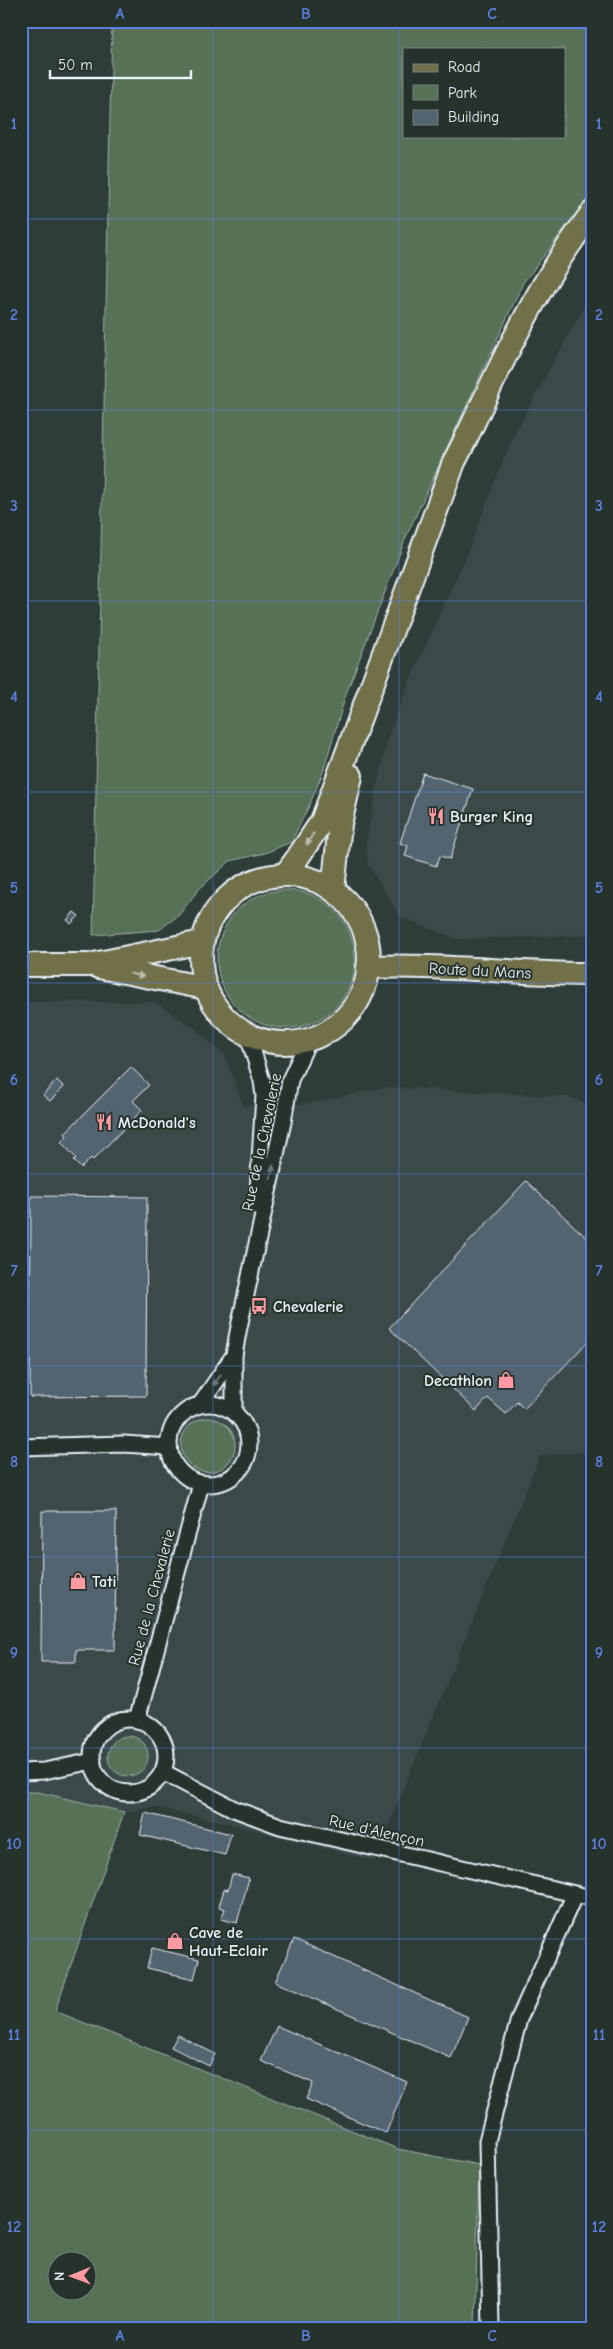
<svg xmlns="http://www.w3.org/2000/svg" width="613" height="2349" viewBox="0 0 613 2349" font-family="'Comic Neue',sans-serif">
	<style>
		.built { fill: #3a494a }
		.green { fill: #577156; stroke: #a0b1a7; fill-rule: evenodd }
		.building { fill: #536470; stroke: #e8f1f8 }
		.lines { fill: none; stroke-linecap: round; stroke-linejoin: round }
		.minor-casing { stroke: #e8f1f8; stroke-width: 19 }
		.primary-casing { stroke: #e8f1f8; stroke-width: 26 }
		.minor { stroke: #26332d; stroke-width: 15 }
		.primary { stroke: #726f4a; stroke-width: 22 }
		.oneway { fill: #b9bdb2 }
		.oneway2 { fill: #6a7674 }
		.grid { fill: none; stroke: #5a7fe2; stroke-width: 1; stroke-opacity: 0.55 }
		.labels { text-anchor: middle; stroke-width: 4; stroke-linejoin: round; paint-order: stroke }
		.poi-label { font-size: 16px; font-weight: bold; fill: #e8f1f8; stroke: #26332d; text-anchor: start }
		.street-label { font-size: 16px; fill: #e8f1f8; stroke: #26332d }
		.neatline { fill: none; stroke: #5a7fe2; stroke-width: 2 }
		.grid-label { font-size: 16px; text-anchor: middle; font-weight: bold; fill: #5a7fe2 }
	</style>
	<rect width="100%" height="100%" fill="#2f3d3a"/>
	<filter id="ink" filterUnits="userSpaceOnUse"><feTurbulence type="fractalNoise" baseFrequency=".02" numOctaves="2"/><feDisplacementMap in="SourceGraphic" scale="10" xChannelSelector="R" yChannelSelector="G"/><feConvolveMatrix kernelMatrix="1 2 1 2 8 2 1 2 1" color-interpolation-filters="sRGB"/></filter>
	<g filter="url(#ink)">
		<g class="built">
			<polygon points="592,293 592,935 458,939 400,917 368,864 366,844 377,786 389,734 409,682 464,561 513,436"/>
			<polygon points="21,1002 155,1002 198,1031 225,1055 243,1106 308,1104 385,1087 569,1097 592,1106 592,1451 540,1456 374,1861 224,1822 155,1807 124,1812 38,1792 21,1792"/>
		</g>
		<g class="green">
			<path d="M112,21H592V193L523,283L406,537L346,694L323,772L309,806L291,842L265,853L230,861L198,890L179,915L159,930L93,935ZM404,49H564V136H404Z"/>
			<circle cx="286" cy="959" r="69"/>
			<circle cx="208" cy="1445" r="27"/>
			<circle cx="128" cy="1756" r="20"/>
			<path d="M21,1792H38L124,1812L55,2011L398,2149L479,2165L475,2328H21ZM58,2262H88V2292H58Z"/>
		</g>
		<g class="building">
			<polygon points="423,773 473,789 450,859 440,856 436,866 405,856 408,846 400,843"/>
			<polygon points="74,912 79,916 71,924 67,920"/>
			<polygon points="131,1067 149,1085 133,1101 142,1110 93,1160 91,1158 81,1168 73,1160 76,1158 61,1142 67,1136 65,1133"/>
			<polygon points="57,1080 64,1087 50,1101 43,1095"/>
			<polygon points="526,1181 592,1243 592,1337 524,1409 517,1402 506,1414 488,1398 476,1411 389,1328"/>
			<polygon points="31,1196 147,1197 146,1396 30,1397"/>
			<polygon points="42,1511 116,1511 115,1650 76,1650 76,1662 41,1662"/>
			<polygon points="145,1813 231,1834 225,1855 140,1835"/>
			<polygon points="232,1874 249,1878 237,1923 221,1919 225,1909 219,1907 224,1889 228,1890"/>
			<polygon points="294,1939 468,2017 451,2058 275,1982"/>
			<polygon points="152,1948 199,1959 194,1979 147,1968"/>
			<polygon points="277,2026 407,2082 386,2133 306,2099 313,2083 261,2061"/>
			<polygon points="178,2035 215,2054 209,2066 171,2047"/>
		</g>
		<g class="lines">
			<g class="minor-casing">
				<g id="minor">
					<polyline points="248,1035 262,1081 264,1096 257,1206"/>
					<circle cx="209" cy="1444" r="40"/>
					<polyline points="200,1405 234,1355"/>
					<polyline points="234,1413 234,1355 238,1332 283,1122 290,1080 309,1039"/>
					<polyline points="21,1447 124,1444 169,1447"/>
					<circle cx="129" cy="1756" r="37"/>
					<polyline points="137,1720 201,1484"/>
					<polyline points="21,1772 44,1771 93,1761"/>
					<polyline points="163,1772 234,1809 280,1826 592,1898"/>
					<polyline points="491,2328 487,2141 519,2019 574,1896"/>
				</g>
			</g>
			<g class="primary-casing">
				<g id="primary">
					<path d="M285,875L296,860L322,821L454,462C478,416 498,367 523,322C543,284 566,247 592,213"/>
					<circle cx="285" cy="959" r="84"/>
					<polyline points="333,890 340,824 351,776"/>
					<polyline points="21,965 89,965 202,942"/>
					<polyline points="99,967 206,988"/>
					<path d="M368,967C442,964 517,974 592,974"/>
				</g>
			</g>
			<use href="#minor" class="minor"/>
			<use href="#primary" class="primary"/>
		</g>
		<defs><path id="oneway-solid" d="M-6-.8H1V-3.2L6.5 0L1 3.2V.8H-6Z" transform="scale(1.25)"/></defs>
		<g class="oneway">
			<use href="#oneway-solid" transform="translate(310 839) rotate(122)"/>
			<use href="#oneway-solid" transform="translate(137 975) rotate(12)"/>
		</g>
		<g class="oneway2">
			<use href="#oneway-solid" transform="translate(272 1172) rotate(-78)"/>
			<use href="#oneway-solid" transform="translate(217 1380) rotate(124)"/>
		</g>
	</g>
	<path class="grid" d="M213,21V2328M399,21V2328M21,219H592M21,410H592M21,601H592M21,792H592M21,983H592M21,1174H592M21,1366H592M21,1557H592M21,1748H592M21,1939H592M21,2130H592"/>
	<defs>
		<g id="restaurant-bare" transform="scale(1.35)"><path d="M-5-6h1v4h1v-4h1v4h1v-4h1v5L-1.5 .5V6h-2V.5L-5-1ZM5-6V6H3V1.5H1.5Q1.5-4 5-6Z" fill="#ff9aa2" stroke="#26332d" stroke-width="2.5" paint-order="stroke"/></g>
		<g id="bus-bare" transform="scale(1.35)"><path d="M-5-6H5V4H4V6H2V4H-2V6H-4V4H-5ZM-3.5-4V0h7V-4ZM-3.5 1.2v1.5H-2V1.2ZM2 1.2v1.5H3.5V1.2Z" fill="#ff9aa2" stroke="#26332d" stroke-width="2.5" paint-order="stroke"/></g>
		<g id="shop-bare" transform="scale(1.35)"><path d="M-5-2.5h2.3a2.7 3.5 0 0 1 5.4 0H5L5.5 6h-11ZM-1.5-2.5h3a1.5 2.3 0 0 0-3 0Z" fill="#ff9aa2" stroke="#26332d" stroke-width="2.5" paint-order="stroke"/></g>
	</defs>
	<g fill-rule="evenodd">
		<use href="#restaurant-bare" x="436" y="816"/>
		<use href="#restaurant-bare" x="104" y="1122"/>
		<use href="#bus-bare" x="259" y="1306"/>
		<use href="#shop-bare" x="506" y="1380"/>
		<use href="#shop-bare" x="78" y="1581"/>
		<use href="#shop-bare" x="175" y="1941"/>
	</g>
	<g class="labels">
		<g class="poi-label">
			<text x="450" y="822">Burger King</text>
			<text x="118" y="1128">McDonald's</text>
			<text x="273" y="1312">Chevalerie</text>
			<text x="492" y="1386" text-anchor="end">Decathlon</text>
			<text x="92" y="1587">Tati</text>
			<text x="189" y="1938">Cave de<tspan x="189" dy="18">Haut-Eclair</tspan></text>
		</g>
		<g class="street-label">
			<text transform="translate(480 970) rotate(3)" y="6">Route du Mans</text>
			<text transform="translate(261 1142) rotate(-78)" y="6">Rue de la Chevalerie</text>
			<text transform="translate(151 1597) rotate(-75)" y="6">Rue de la Chevalerie</text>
			<text transform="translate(377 1830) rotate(13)" y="6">Rue d'Alençon</text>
		</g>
	</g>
	<rect width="613" height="2349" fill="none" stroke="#26332d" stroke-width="55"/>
	<rect x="403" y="48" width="162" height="90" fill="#26332d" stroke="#747f7e"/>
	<rect x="413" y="64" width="25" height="8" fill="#726f4a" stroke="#747f7e"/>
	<text x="448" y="72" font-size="15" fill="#e8f1f8">Road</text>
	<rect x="413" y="85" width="25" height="15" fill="#577156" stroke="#747f7e"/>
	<text x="448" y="98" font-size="15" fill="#e8f1f8">Park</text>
	<rect x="413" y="110" width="25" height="15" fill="#536470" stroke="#747f7e"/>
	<text x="448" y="122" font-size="15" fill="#e8f1f8">Building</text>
	<g transform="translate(72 2276) rotate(269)"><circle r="24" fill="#26332d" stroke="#747f7e"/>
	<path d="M0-4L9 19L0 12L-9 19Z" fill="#ff9aa2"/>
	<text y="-8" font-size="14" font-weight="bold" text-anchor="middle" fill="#e8f1f8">N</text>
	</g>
	<path d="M50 70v8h141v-8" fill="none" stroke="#e8f1f8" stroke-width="2.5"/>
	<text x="58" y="70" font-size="15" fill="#e8f1f8" stroke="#26332d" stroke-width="4" paint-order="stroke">50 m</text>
	<rect x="28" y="28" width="558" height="2294" class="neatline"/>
	<g class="grid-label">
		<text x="120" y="19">A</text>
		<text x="306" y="19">B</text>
		<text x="492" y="19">C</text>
		<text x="14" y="129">1</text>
		<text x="599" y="129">1</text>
		<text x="14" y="320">2</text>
		<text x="599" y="320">2</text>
		<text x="14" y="511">3</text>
		<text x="599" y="511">3</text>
		<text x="14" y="702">4</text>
		<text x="599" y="702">4</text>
		<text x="14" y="893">5</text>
		<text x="599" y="893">5</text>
		<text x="14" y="1085">6</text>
		<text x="599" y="1085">6</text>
		<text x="14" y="1276">7</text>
		<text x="599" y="1276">7</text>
		<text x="14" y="1467">8</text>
		<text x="599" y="1467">8</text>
		<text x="14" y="1658">9</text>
		<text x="599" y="1658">9</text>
		<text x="14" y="1849">10</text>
		<text x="599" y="1849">10</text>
		<text x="14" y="2040">11</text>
		<text x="599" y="2040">11</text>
		<text x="14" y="2232">12</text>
		<text x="599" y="2232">12</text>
		<text x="120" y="2341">A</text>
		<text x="306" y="2341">B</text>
		<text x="492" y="2341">C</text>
	</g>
</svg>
